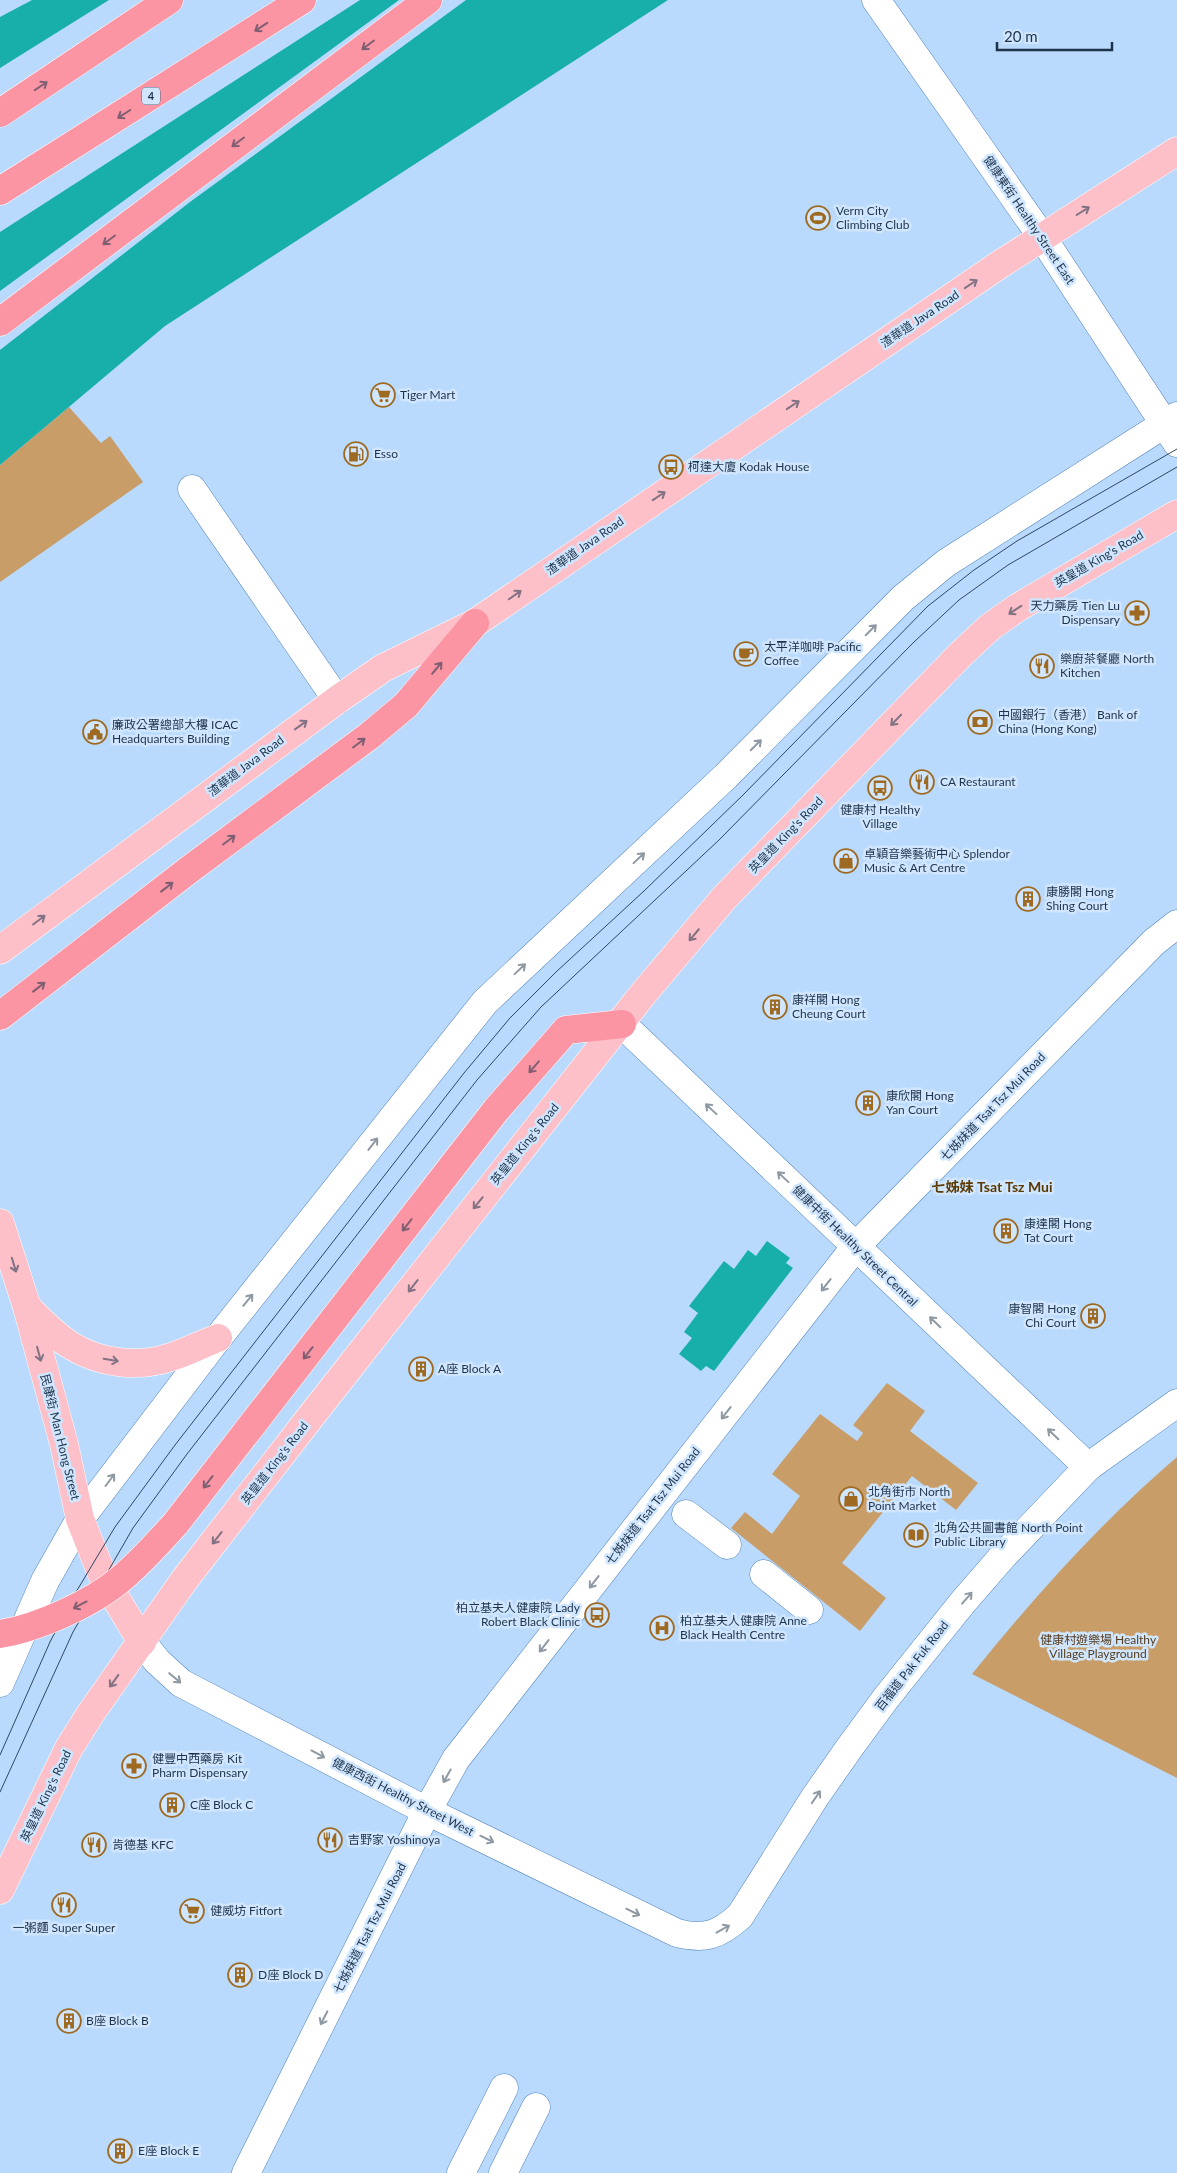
<svg xmlns="http://www.w3.org/2000/svg" width="1177" height="2173" viewBox="0 0 1177 2173" font-family="Lato,'Noto Sans TC',sans-serif">
	<style>
		.green { fill: #c89d68 }
		.water { fill: #18afaa }
		.pier { fill: #badafd }
		.lines { fill: none; stroke-linecap: round; stroke-linejoin: round }
		.minor-casing { stroke: #5084ba; stroke-width: 29 }
		.major-casing { stroke: #fff; stroke-width: 29 }
		.highway-casing { stroke: #fff; stroke-width: 29 }
		.minor { stroke: #fff; stroke-width: 28 }
		.major { stroke: #fdbfc8; stroke-width: 28 }
		.highway { stroke: #fb95a4; stroke-width: 28 }
		.tram { stroke: #30475f; stroke-width: 1 }
		.highway-bridge-casing { stroke: #fff; stroke-width: 29; stroke-linecap: butt }
		.highway-bridge { stroke: #fb95a4; stroke-width: 28 }
		.oneway { stroke: #815f72 }
		.oneway2 { stroke: #827283 }
		.oneway3 { stroke: #8e99a4 }
		.labels { text-anchor: middle; stroke-width: 5; stroke-linejoin: round; paint-order: stroke }
		.shield { fill: #d0e6fe; stroke: #536980; stroke-width: 1 }
		.shield-label { font-size: 11px; font-weight: bold; fill: #1d334a }
		.poi-label { font-size: 12px; fill: #1d334a; stroke: #d0e6fe; text-anchor: start }
		.street-label { font-size: 12px; fill: #1d334a; stroke: #d0e6fe }
		.park-label { font-size: 12px; fill: #553c1d; stroke: #d0e6fe }
		.neighbourhood-label { font-size: 14px; font-weight: bold; fill: #5c3a03; stroke: #d0e6fe }
	</style>
	<rect width="100%" height="100%" fill="#badafd"/>
	<g class="green">
		<polygon points="69,407 101,443 110,436 143,482 0,582 0,465"/>
		<polygon points="887,1383 925,1411 910,1431 978,1483 956,1510 912,1476 842,1563 886,1598 860,1631 731,1528 745,1512 772,1534 800,1496 772,1474 820,1414 857,1441 863,1433 853,1425"/>
		<path d="M1177,1457V1778L972,1674C1035,1596 1101,1522 1177,1457Z"/>
	</g>
	<g class="water">
		<polygon points="0,0 668,0 165,326 0,465"/>
		<polygon points="767,1241 790,1258 786,1263 793,1268 714,1371 706,1366 701,1371 679,1354 692,1338 684,1332 698,1313 689,1306 724,1261 734,1269 748,1250 756,1256"/>
	</g>
	<g class="pier">
		<polygon points="0,0 32,0 0,17"/>
		<polygon points="109,0 360,0 0,232 0,68"/>
		<polygon points="399,0 466,0 190,202 0,350 0,291"/>
	</g>
	<g class="lines">
		<g class="minor-casing">
			<g id="minor">
				<polyline points="876,0 1042,237 1177,443"/>
				<polyline points="192,489 337,700"/>
				<polyline points="622,1024 1088,1467"/>
				<polyline points="686,1514 727,1545"/>
				<polyline points="764,1574 809,1610"/>
				<path d="M142,1642L157,1661L181,1683L427,1811L677,1933C705,1940 719,1935 740,1916L815,1797L850,1747L886,1698L963,1602L1003,1556L1088,1467L1177,1403"/>
				<polyline points="0,1683 45,1581 80,1519 218,1338 485,1002 726,776 903,598 946,563 1177,416"/>
				<polyline points="246,2173 427,1811 456,1759 856,1246 1154,942 1177,924"/>
				<polyline points="461,2173 504,2088"/>
				<polyline points="503,2173 536,2107"/>
			</g>
		</g>
		<g class="major-casing">
			<g id="major">
				<polyline points="0,950 337,700 383,668 475,623 999,265 1177,151"/>
				<polyline points="0,1223 27,1307 64,1444 80,1519 103,1577 142,1642"/>
				<path d="M27,1307C41,1321 54,1335 70,1345C100,1364 139,1368 171,1357C187,1352 202,1344 218,1338"/>
				<polyline points="0,1890 69,1748 91,1713 185,1579 312,1415 643,994 725,897 960,655 990,627 1017,608 1177,514"/>
			</g>
		</g>
		<g class="highway-casing">
			<g id="highway">
				<polyline points="0,113 169,0"/>
				<polyline points="0,191 302,0"/>
				<polyline points="0,322 428,0"/>
				<polyline points="0,1016 190,869 369,736 406,705 475,623"/>
				<polyline points="437,1186 496,1110 566,1030 622,1024"/>
			</g>
		</g>
		<use href="#minor" class="minor"/>
		<use href="#major" class="major"/>
		<use href="#highway" class="highway"/>
		<g class="tram">
			<polyline points="0,1755 50,1642 76,1592 115,1527 175,1445 318,1261 464,1073 510,1018 556,972 644,891 743,795 928,606 974,570 1017,541 1177,449"/>
			<polyline points="0,1792 73,1632 133,1528 187,1454 477,1080 541,1007 719,840 914,642 959,600 1008,565 1177,467"/>
		</g>
		<g class="highway-bridge-casing">
			<path id="highway-bridge" d="M0,1634C38,1628 93,1603 122,1578C142,1561 159,1542 176,1523L437,1186"/>
		</g>
		<use href="#highway-bridge" class="highway-bridge"/>
	</g>
	<defs><path id="oneway-shaft" d="M-6 0H5M1.5-3L5.5 0L1.5 3" fill="none" stroke-width="1.6" stroke-linecap="round" stroke-linejoin="round" transform="scale(1.25)"/></defs>
	<g class="oneway">
		<use href="#oneway-shaft" transform="translate(261 27) rotate(147)"/>
		<use href="#oneway-shaft" transform="translate(368 45) rotate(143)"/>
		<use href="#oneway-shaft" transform="translate(41 86) rotate(-34)"/>
		<use href="#oneway-shaft" transform="translate(124 114) rotate(148)"/>
		<use href="#oneway-shaft" transform="translate(238 142) rotate(143)"/>
		<use href="#oneway-shaft" transform="translate(109 240) rotate(143)"/>
		<use href="#oneway-shaft" transform="translate(437 668) rotate(-50)"/>
		<use href="#oneway-shaft" transform="translate(359 743) rotate(-37)"/>
		<use href="#oneway-shaft" transform="translate(229 840) rotate(-37)"/>
		<use href="#oneway-shaft" transform="translate(167 887) rotate(-38)"/>
		<use href="#oneway-shaft" transform="translate(39 987) rotate(-38)"/>
		<use href="#oneway-shaft" transform="translate(534 1067) rotate(131)"/>
		<use href="#oneway-shaft" transform="translate(407 1225) rotate(128)"/>
		<use href="#oneway-shaft" transform="translate(308 1353) rotate(128)"/>
		<use href="#oneway-shaft" transform="translate(208 1482) rotate(128)"/>
		<use href="#oneway-shaft" transform="translate(80 1605) rotate(152)"/>
	</g>
	<g class="oneway2">
		<use href="#oneway-shaft" transform="translate(1083 211) rotate(-32)"/>
		<use href="#oneway-shaft" transform="translate(971 284) rotate(-34)"/>
		<use href="#oneway-shaft" transform="translate(793 405) rotate(-34)"/>
		<use href="#oneway-shaft" transform="translate(659 496) rotate(-34)"/>
		<use href="#oneway-shaft" transform="translate(515 595) rotate(-35)"/>
		<use href="#oneway-shaft" transform="translate(1015 610) rotate(147)"/>
		<use href="#oneway-shaft" transform="translate(896 720) rotate(134)"/>
		<use href="#oneway-shaft" transform="translate(301 725) rotate(-36)"/>
		<use href="#oneway-shaft" transform="translate(39 920) rotate(-37)"/>
		<use href="#oneway-shaft" transform="translate(694 935) rotate(130)"/>
		<use href="#oneway-shaft" transform="translate(478 1203) rotate(129)"/>
		<use href="#oneway-shaft" transform="translate(14 1265) rotate(73)"/>
		<use href="#oneway-shaft" transform="translate(413 1286) rotate(128)"/>
		<use href="#oneway-shaft" transform="translate(39 1354) rotate(75)"/>
		<use href="#oneway-shaft" transform="translate(111 1360) rotate(10)"/>
		<use href="#oneway-shaft" transform="translate(217 1538) rotate(128)"/>
		<use href="#oneway-shaft" transform="translate(114 1681) rotate(126)"/>
	</g>
	<g class="oneway3">
		<use href="#oneway-shaft" transform="translate(871 630) rotate(-45)"/>
		<use href="#oneway-shaft" transform="translate(756 745) rotate(-45)"/>
		<use href="#oneway-shaft" transform="translate(639 858) rotate(-43)"/>
		<use href="#oneway-shaft" transform="translate(520 969) rotate(-43)"/>
		<use href="#oneway-shaft" transform="translate(711 1109) rotate(-137)"/>
		<use href="#oneway-shaft" transform="translate(373 1144) rotate(-52)"/>
		<use href="#oneway-shaft" transform="translate(783 1177) rotate(-137)"/>
		<use href="#oneway-shaft" transform="translate(826 1285) rotate(128)"/>
		<use href="#oneway-shaft" transform="translate(248 1300) rotate(-51)"/>
		<use href="#oneway-shaft" transform="translate(935 1322) rotate(-136)"/>
		<use href="#oneway-shaft" transform="translate(726 1413) rotate(128)"/>
		<use href="#oneway-shaft" transform="translate(1053 1434) rotate(-136)"/>
		<use href="#oneway-shaft" transform="translate(110 1480) rotate(-53)"/>
		<use href="#oneway-shaft" transform="translate(594 1582) rotate(128)"/>
		<use href="#oneway-shaft" transform="translate(967 1598) rotate(-49)"/>
		<use href="#oneway-shaft" transform="translate(544 1646) rotate(128)"/>
		<use href="#oneway-shaft" transform="translate(175 1678) rotate(40)"/>
		<use href="#oneway-shaft" transform="translate(318 1754) rotate(28)"/>
		<use href="#oneway-shaft" transform="translate(447 1776) rotate(119)"/>
		<use href="#oneway-shaft" transform="translate(816 1797) rotate(-56)"/>
		<use href="#oneway-shaft" transform="translate(487 1839) rotate(26)"/>
		<use href="#oneway-shaft" transform="translate(633 1912) rotate(26)"/>
		<use href="#oneway-shaft" transform="translate(723 1929) rotate(-29)"/>
		<use href="#oneway-shaft" transform="translate(324 2018) rotate(117)"/>
	</g>
	<defs>
		<g id="stadium-ring" transform="scale(1.25)"><circle r="9.5" fill="#d0e6fe" stroke="#9e6a21" stroke-width="1.5"/><path d="M0-5a6.5 5 0 1 0 0 10a6.5 5 0 1 0 0-10ZM-3.5-1.8h7v3.6h-7Z" fill="#9e6a21"/></g>
		<g id="supermarket-ring" transform="scale(1.25)"><circle r="9.5" fill="#d0e6fe" stroke="#9e6a21" stroke-width="1.5"/><path d="M-6-5.5h2.5l.6 2H6L4.5 2H-2.5L-4.4-4H-6ZM-1.5 3.2a1.3 1.3 0 1 0 .1 0ZM3 3.2a1.3 1.3 0 1 0 .1 0Z" fill="#9e6a21"/></g>
		<g id="fuel-ring" transform="scale(1.25)"><circle r="9.5" fill="#d0e6fe" stroke="#9e6a21" stroke-width="1.5"/><path d="M-5.5-6h7V0h2V4h1.3V-2.5L3-4.5l.8-.8L6-3V5H2.5V1h-1V6h-7ZM-4.2-4.7v3.2H.2V-4.7Z" fill="#9e6a21"/></g>
		<g id="bus-ring" transform="scale(1.25)"><circle r="9.5" fill="#d0e6fe" stroke="#9e6a21" stroke-width="1.5"/><path d="M-5-6H5V4H4V6H2V4H-2V6H-4V4H-5ZM-3.5-4V0h7V-4ZM-3.5 1.2v1.5H-2V1.2ZM2 1.2v1.5H3.5V1.2Z" fill="#9e6a21"/></g>
		<g id="pharmacy-ring" transform="scale(1.25)"><circle r="9.5" fill="#d0e6fe" stroke="#9e6a21" stroke-width="1.5"/><path d="M-2-6h4v4h4v4h-4v4h-4v-4h-4v-4h4Z" fill="#9e6a21"/></g>
		<g id="cafe-ring" transform="scale(1.25)"><circle r="9.5" fill="#d0e6fe" stroke="#9e6a21" stroke-width="1.5"/><path d="M-5.5-4.5H6V0H3Q3 3.5 0 3.5H-2.5Q-5.5 3.5-5.5 0ZM3-3.2v2h1.7v-2ZM-6 4.5H4V6H-6Z" fill="#9e6a21"/></g>
		<g id="restaurant-ring" transform="scale(1.25)"><circle r="9.5" fill="#d0e6fe" stroke="#9e6a21" stroke-width="1.5"/><path d="M-5-6h1v4h1v-4h1v4h1v-4h1v5L-1.5 .5V6h-2V.5L-5-1ZM5-6V6H3V1.5H1.5Q1.5-4 5-6Z" fill="#9e6a21"/></g>
		<g id="bank-ring" transform="scale(1.25)"><circle r="9.5" fill="#d0e6fe" stroke="#9e6a21" stroke-width="1.5"/><path d="M-6-4H6V4H-6ZM0-2.3a2.3 2.3 0 1 0 0 4.6a2.3 2.3 0 1 0 0-4.6Z" fill="#9e6a21"/></g>
		<g id="civic-ring" transform="scale(1.25)"><circle r="9.5" fill="#d0e6fe" stroke="#9e6a21" stroke-width="1.5"/><path d="M-.6-6.5H3V-4.5H.6V-3L4-1V1h2V6H-6V1h2V-1L-.6-3ZM-1.2 2.5V6h2.4V2.5Z" fill="#9e6a21"/></g>
		<g id="shop-ring" transform="scale(1.25)"><circle r="9.5" fill="#d0e6fe" stroke="#9e6a21" stroke-width="1.5"/><path d="M-5-2.5h2.3a2.7 3.5 0 0 1 5.4 0H5L5.5 6h-11ZM-1.5-2.5h3a1.5 2.3 0 0 0-3 0Z" fill="#9e6a21"/></g>
		<g id="building-ring" transform="scale(1.25)"><circle r="9.5" fill="#d0e6fe" stroke="#9e6a21" stroke-width="1.5"/><path d="M-4-6H4V6H1V3H-1V6H-4ZM-2.5-4.3h1.7v1.8h-1.7ZM.8-4.3h1.7v1.8H.8ZM-2.5-1h1.7V.8h-1.7ZM.8-1h1.7V.8H.8Z" fill="#9e6a21"/></g>
		<g id="library-ring" transform="scale(1.25)"><circle r="9.5" fill="#d0e6fe" stroke="#9e6a21" stroke-width="1.5"/><path d="M-6-4Q-3-5.5-.7-3.5V5Q-3 3-6 4ZM6-4Q3-5.5 .7-3.5V5Q3 3 6 4Z" fill="#9e6a21"/></g>
		<g id="hospital-ring" transform="scale(1.25)"><circle r="9.5" fill="#d0e6fe" stroke="#9e6a21" stroke-width="1.5"/><path d="M-5-5h3v3.5h4V-5h3V5h-3V1.5h-4V5h-3Z" fill="#9e6a21"/></g>
	</defs>
	<g fill-rule="evenodd">
		<use href="#stadium-ring" x="818" y="218"/>
		<use href="#supermarket-ring" x="383" y="395"/>
		<use href="#fuel-ring" x="356" y="454"/>
		<use href="#bus-ring" x="671" y="467"/>
		<use href="#pharmacy-ring" x="1137" y="613"/>
		<use href="#cafe-ring" x="746" y="654"/>
		<use href="#restaurant-ring" x="1042" y="666"/>
		<use href="#bank-ring" x="980" y="722"/>
		<use href="#civic-ring" x="95" y="732"/>
		<use href="#restaurant-ring" x="922" y="782"/>
		<use href="#bus-ring" x="880" y="788"/>
		<use href="#shop-ring" x="846" y="861"/>
		<use href="#building-ring" x="1028" y="899"/>
		<use href="#building-ring" x="775" y="1007"/>
		<use href="#building-ring" x="868" y="1103"/>
		<use href="#building-ring" x="1006" y="1231"/>
		<use href="#building-ring" x="1093" y="1316"/>
		<use href="#building-ring" x="421" y="1369"/>
		<use href="#shop-ring" x="851" y="1499"/>
		<use href="#library-ring" x="916" y="1535"/>
		<use href="#bus-ring" x="597" y="1615"/>
		<use href="#hospital-ring" x="662" y="1628"/>
		<use href="#pharmacy-ring" x="134" y="1766"/>
		<use href="#building-ring" x="172" y="1805"/>
		<use href="#restaurant-ring" x="330" y="1840"/>
		<use href="#restaurant-ring" x="94" y="1845"/>
		<use href="#restaurant-ring" x="64" y="1905"/>
		<use href="#supermarket-ring" x="192" y="1911"/>
		<use href="#building-ring" x="240" y="1975"/>
		<use href="#building-ring" x="69" y="2021"/>
		<use href="#building-ring" x="120" y="2151"/>
	</g>
	<g class="labels">
		<rect class="shield" x="142" y="87.5" width="18" height="17" rx="4"/>
		<g class="shield-label">
			<text x="151" y="100">4</text>
		</g>
		<g class="poi-label">
			<text x="836" y="215">Verm City<tspan x="836" dy="14">Climbing Club</tspan></text>
			<text x="400" y="399">Tiger Mart</text>
			<text x="374" y="458">Esso</text>
			<text x="688" y="471">柯達大廈 Kodak House</text>
			<text x="1120" y="610" text-anchor="end">天力藥房 Tien Lu<tspan x="1120" dy="14">Dispensary</tspan></text>
			<text x="764" y="651">太平洋咖啡 Pacific<tspan x="764" dy="14">Coffee</tspan></text>
			<text x="1060" y="663">樂廚茶餐廳 North<tspan x="1060" dy="14">Kitchen</tspan></text>
			<text x="998" y="719">中國銀行（香港） Bank of<tspan x="998" dy="14">China (Hong Kong)</tspan></text>
			<text x="112" y="729">廉政公署總部大樓 ICAC<tspan x="112" dy="14">Headquarters Building</tspan></text>
			<text x="940" y="786">CA Restaurant</text>
			<text x="880" y="814" text-anchor="middle">健康村 Healthy<tspan x="880" dy="14">Village</tspan></text>
			<text x="864" y="858">卓穎音樂藝術中心 Splendor<tspan x="864" dy="14">Music &amp; Art Centre</tspan></text>
			<text x="1046" y="896">康勝閣 Hong<tspan x="1046" dy="14">Shing Court</tspan></text>
			<text x="792" y="1004">康祥閣 Hong<tspan x="792" dy="14">Cheung Court</tspan></text>
			<text x="886" y="1100">康欣閣 Hong<tspan x="886" dy="14">Yan Court</tspan></text>
			<text x="1024" y="1228">康達閣 Hong<tspan x="1024" dy="14">Tat Court</tspan></text>
			<text x="1076" y="1313" text-anchor="end">康智閣 Hong<tspan x="1076" dy="14">Chi Court</tspan></text>
			<text x="438" y="1373">A座 Block A</text>
			<text x="868" y="1496">北角街市 North<tspan x="868" dy="14">Point Market</tspan></text>
			<text x="934" y="1532">北角公共圖書館 North Point<tspan x="934" dy="14">Public Library</tspan></text>
			<text x="580" y="1612" text-anchor="end">柏立基夫人健康院 Lady<tspan x="580" dy="14">Robert Black Clinic</tspan></text>
			<text x="680" y="1625">柏立基夫人健康院 Anne<tspan x="680" dy="14">Black Health Centre</tspan></text>
			<text x="152" y="1763">健豐中西藥房 Kit<tspan x="152" dy="14">Pharm Dispensary</tspan></text>
			<text x="190" y="1809">C座 Block C</text>
			<text x="348" y="1844">吉野家 Yoshinoya</text>
			<text x="112" y="1849">肯德基 KFC</text>
			<text x="210" y="1915">健威坊 Fitfort</text>
			<text x="64" y="1932" text-anchor="middle">一粥麵 Super Super</text>
			<text x="258" y="1979">D座 Block D</text>
			<text x="86" y="2025">B座 Block B</text>
			<text x="138" y="2155">E座 Block E</text>
		</g>
		<g class="street-label">
			<text transform="translate(1029 220) rotate(56)" y="4">健康東街 Healthy Street East</text>
			<text transform="translate(920 319) rotate(-34)" y="4">渣華道 Java Road</text>
			<text transform="translate(585 546) rotate(-35)" y="4">渣華道 Java Road</text>
			<text transform="translate(1099 559) rotate(-30)" y="4">英皇道 King's Road</text>
			<text transform="translate(246 766) rotate(-37)" y="4">渣華道 Java Road</text>
			<text transform="translate(786 835) rotate(-46)" y="4">英皇道 King's Road</text>
			<text transform="translate(993 1107) rotate(-46)" y="4">七姊妹道 Tsat Tsz Mui Road</text>
			<text transform="translate(525 1144) rotate(-51)" y="4">英皇道 King's Road</text>
			<text transform="translate(855 1246) rotate(44)" y="4">健康中街 Healthy Street Central</text>
			<text transform="translate(60 1437) rotate(76)" y="4">民康街 Man Hong Street</text>
			<text transform="translate(275 1463) rotate(-52)" y="4">英皇道 King's Road</text>
			<text transform="translate(653 1506) rotate(-52)" y="4">七姊妹道 Tsat Tsz Mui Road</text>
			<text transform="translate(912 1666) rotate(-52)" y="4">百福道 Pak Fuk Road</text>
			<text transform="translate(46 1796) rotate(-64)" y="4">英皇道 King's Road</text>
			<text transform="translate(403 1797) rotate(27)" y="4">健康西街 Healthy Street West</text>
			<text transform="translate(370 1928) rotate(-63)" y="4">七姊妹道 Tsat Tsz Mui Road</text>
		</g>
		<g class="park-label">
			<text x="1098" y="1644">健康村遊樂場 Healthy<tspan x="1098" dy="14">Village Playground</tspan></text>
		</g>
		<g class="neighbourhood-label">
			<text x="992" y="1192">七姊妹 Tsat Tsz Mui</text>
		</g>
	</g>
	<path d="M997 42v8h115v-8" fill="none" stroke="#1d334a" stroke-width="2.5"/>
	<text x="1004" y="42" font-size="15" fill="#1d334a" stroke="#d0e6fe" stroke-width="4" paint-order="stroke">20 m</text>
</svg>
